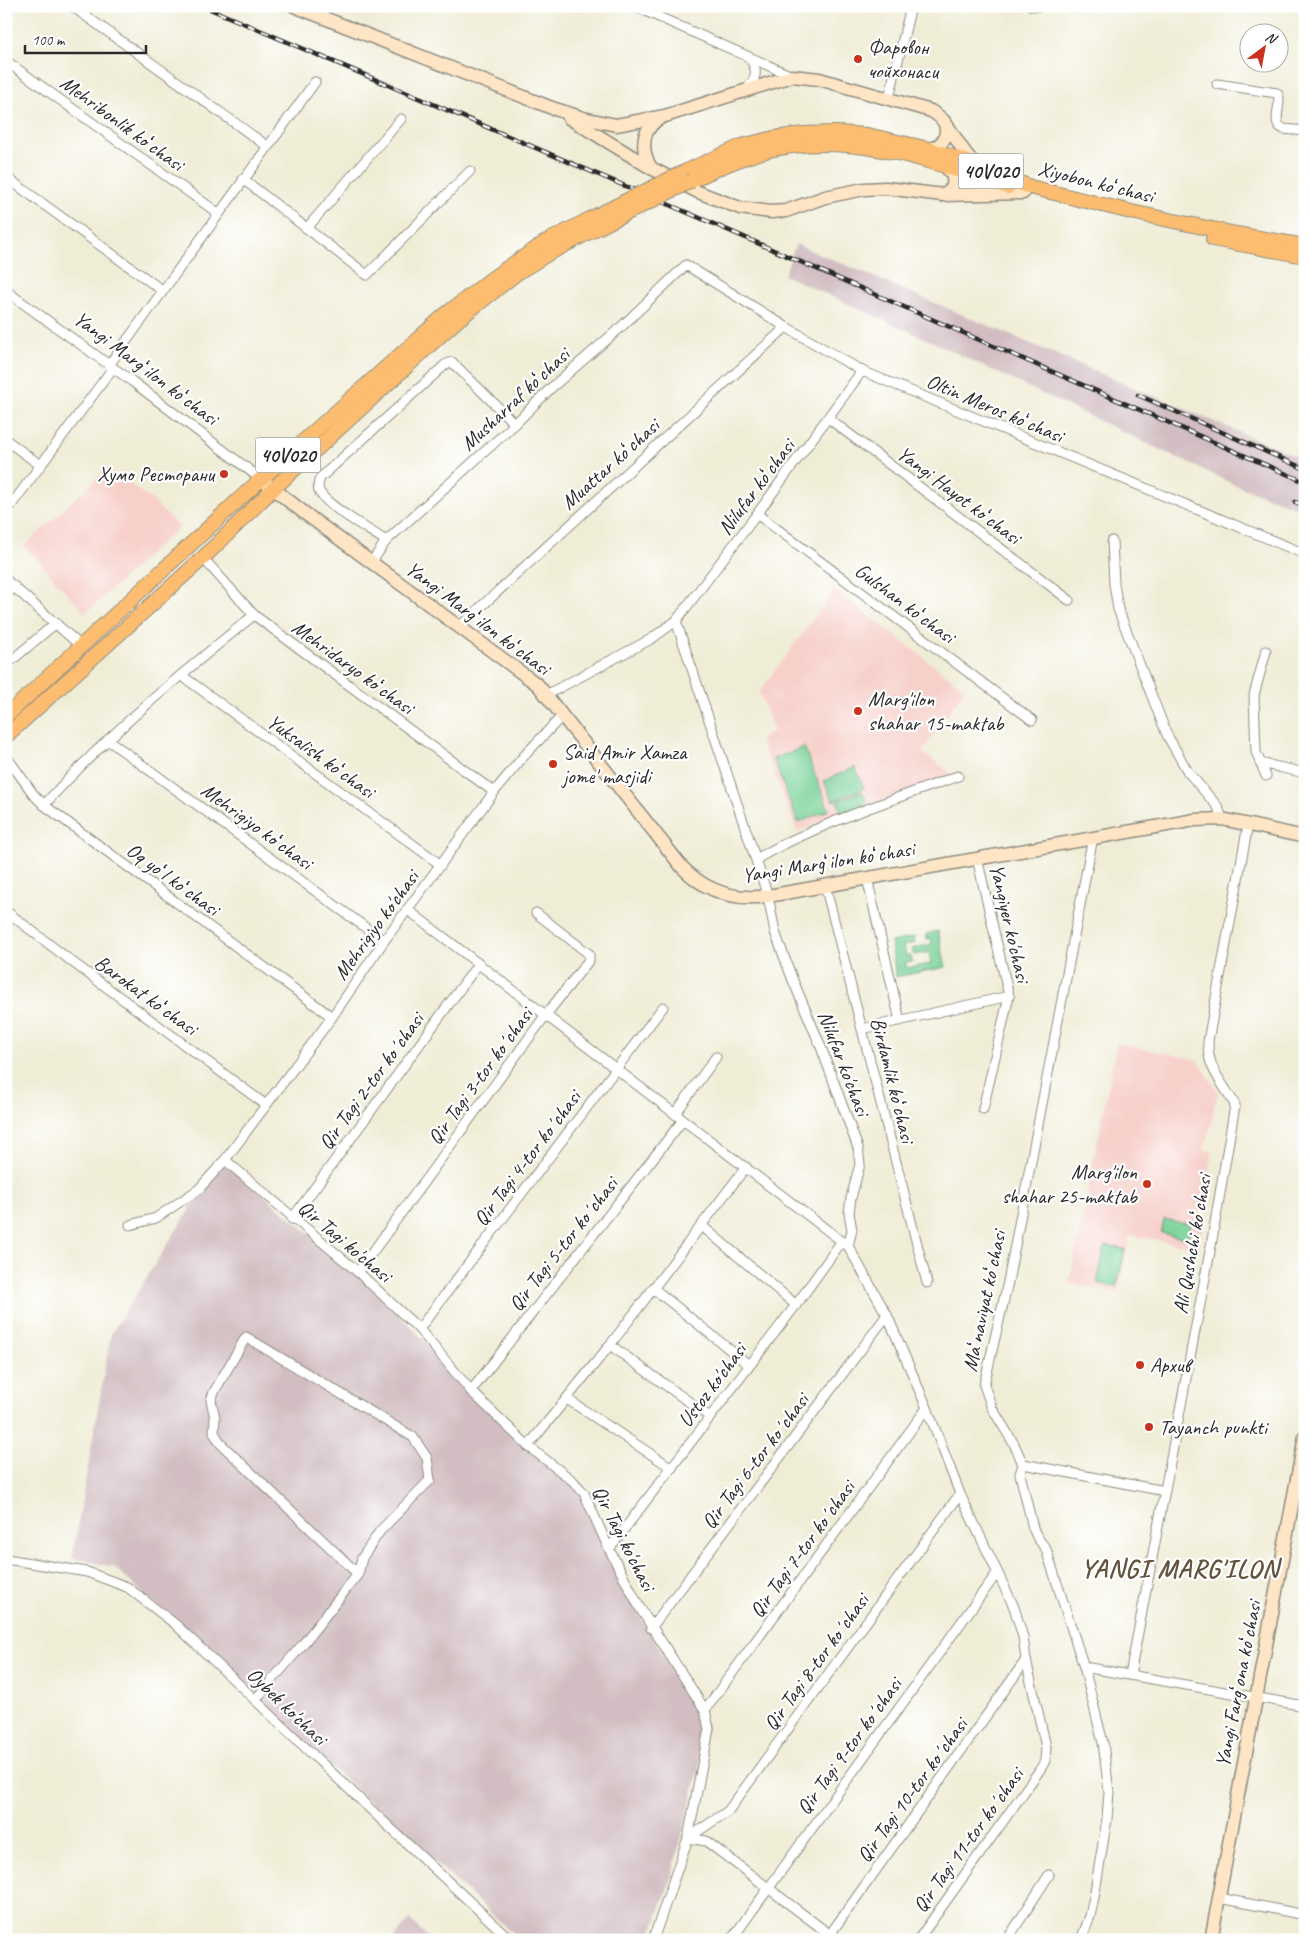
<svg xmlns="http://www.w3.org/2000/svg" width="1311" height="1946" viewBox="0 0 1311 1946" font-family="Caveat,sans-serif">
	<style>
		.built { fill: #f7d0ca }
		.industrial { fill: #d2bec2 }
		.green { fill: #79d298; stroke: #527e62 }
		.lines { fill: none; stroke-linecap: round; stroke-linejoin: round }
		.street-casing { stroke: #8e8c81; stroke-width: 11 }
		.secondary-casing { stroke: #8e8c81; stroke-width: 15 }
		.primary-casing { stroke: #8e8c81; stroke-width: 16 }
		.street { stroke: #fff; stroke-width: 9 }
		.secondary { stroke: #fee5c5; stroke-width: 12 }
		.primary { stroke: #fcbd6f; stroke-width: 14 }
		.rail-casing { stroke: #2b2b2b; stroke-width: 4.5 }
		.rail { stroke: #fff; stroke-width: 2.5; stroke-dasharray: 8; stroke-linecap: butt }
		.primary-bridge-casing { stroke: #8e8c81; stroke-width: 16; stroke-linecap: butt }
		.primary-bridge { stroke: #fcbd6f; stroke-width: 14 }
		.poi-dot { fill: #c8321e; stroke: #fff; stroke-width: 2 }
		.labels { text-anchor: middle; stroke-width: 4.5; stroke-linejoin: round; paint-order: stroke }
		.shield { fill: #fff; stroke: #6b6b6b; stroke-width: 1 }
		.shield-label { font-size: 20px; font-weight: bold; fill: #2b2b2b }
		.poi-label { font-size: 21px; fill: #2b2b2b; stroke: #fff; text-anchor: start }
		.street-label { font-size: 21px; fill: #2b2b2b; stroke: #fff }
		.district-label { font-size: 26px; font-weight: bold; letter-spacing: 1px; fill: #66533e; stroke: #fff }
	</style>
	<rect width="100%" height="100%" fill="#fff"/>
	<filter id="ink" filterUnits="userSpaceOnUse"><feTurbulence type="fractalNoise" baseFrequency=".02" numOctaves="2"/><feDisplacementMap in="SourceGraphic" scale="10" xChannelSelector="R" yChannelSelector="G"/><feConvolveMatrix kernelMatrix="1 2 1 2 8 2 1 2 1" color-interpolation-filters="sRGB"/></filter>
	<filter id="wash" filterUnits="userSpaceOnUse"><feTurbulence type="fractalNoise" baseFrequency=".0096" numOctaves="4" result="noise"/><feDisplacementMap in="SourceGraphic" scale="20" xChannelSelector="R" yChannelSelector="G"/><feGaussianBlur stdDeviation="1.12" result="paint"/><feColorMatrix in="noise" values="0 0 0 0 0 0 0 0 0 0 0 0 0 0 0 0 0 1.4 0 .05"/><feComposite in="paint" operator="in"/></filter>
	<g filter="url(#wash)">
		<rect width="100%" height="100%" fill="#f0edd7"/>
		<g class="built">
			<polygon points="108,468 152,500 179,527 85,613 25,546"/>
			<polygon points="835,590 965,689 922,752 953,775 797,831 760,740 774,730 759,692"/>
			<polygon points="1117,1043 1198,1060 1218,1092 1205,1149 1213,1151 1198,1216 1205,1218 1199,1248 1130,1235 1118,1293 1069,1283"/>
		</g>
		<g class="industrial">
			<polygon points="796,244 1305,460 1305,511 1233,484 937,344 784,275"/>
			<polygon points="225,1163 360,1275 529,1448 581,1493 637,1611 707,1726 700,1765 670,1882 649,1940 520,1940 114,1567 72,1558 111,1334 198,1196"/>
			<polygon points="410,1920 431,1940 393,1940"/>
		</g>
		<g class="green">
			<polygon points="804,747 829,810 798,823 773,759"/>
			<polygon points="855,767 864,788 833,801 824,781"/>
			<polygon points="862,791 867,803 842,814 837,801"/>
			<polygon points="938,931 946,967 896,977 891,942 914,937 915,943 903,946 906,956 911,956 912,962 905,963 907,968 931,964 929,952 914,955 912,949 932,944 931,938 927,939 926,934"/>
			<polygon points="1164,1219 1191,1225 1188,1239 1161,1233"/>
			<polygon points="1105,1245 1125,1249 1117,1287 1097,1283"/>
		</g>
	</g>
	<g filter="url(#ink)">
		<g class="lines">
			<g class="street-casing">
				<g id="street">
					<polyline points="72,6 267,146"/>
					<polyline points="634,6 792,76"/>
					<polyline points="1032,6 1039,6"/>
					<polyline points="6,61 218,213"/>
					<path d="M1217,84L1277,93C1284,103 1269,124 1284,129C1291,130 1298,130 1305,131"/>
					<path d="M746,90C756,79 759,71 750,59"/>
					<polyline points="889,98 911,6"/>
					<polyline points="6,177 163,291"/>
					<polyline points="243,179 367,275 470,171"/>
					<polyline points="307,228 401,119"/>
					<polyline points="6,291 133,382 261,479"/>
					<polyline points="109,365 315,82"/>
					<polyline points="828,418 1069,600"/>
					<polyline points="6,440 40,465"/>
					<polyline points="6,512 113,368"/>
					<polyline points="757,514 1032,720"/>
					<path d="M386,541C370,530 330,508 320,493C317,488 318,483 320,478L445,365L452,362L515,424"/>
					<polyline points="1112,541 1114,584 1118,609 1167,735 1188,772 1218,807 1222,819"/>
					<polyline points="203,558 254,615 494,792"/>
					<polyline points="371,563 386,541 515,424 551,388 620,328 686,265 786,327 862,371 1305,554"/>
					<polyline points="6,580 81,646"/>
					<polyline points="6,594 15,587"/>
					<polyline points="676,621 768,896 775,932 792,978 821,1047 858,1148 860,1164 851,1198 849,1213 852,1230 848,1246"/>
					<polyline points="459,627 786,327"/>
					<polyline points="1266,651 1254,695 1256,752 1266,776"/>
					<polyline points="6,665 56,623"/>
					<polyline points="181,675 441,865"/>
					<polyline points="546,695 651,639 676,621 757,514 862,371"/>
					<polyline points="108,740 384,941"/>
					<polyline points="6,756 34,795 44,805 332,1017"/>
					<polyline points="1260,763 1305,773"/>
					<path d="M44,805C107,735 181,674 254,615"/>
					<path d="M756,859C819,823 890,801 958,776"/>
					<polyline points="867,878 900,1021"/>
					<polyline points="825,885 927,1283"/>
					<polyline points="408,910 848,1246 887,1315 927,1408 960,1494 1014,1607 1023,1637 1026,1660 1046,1747 1045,1761 1039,1771 918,1940"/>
					<polyline points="6,911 75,964 266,1105"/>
					<polyline points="862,1029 1009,996 977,858"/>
					<polyline points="983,1109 1009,996"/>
					<polyline points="675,1114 716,1057"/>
					<polyline points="225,1160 358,1272 419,1329 471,1391 528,1446 573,1481 584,1493 609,1549 640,1608 705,1710 709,1729 688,1838 653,1940"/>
					<polyline points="292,1219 479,963"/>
					<polyline points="130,1225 156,1218 199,1189 225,1160 332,1017 384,941 494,792 523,757 562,716"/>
					<polyline points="702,1226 796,1305"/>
					<polyline points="358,1272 545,1016 589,960 589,954 536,913"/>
					<polyline points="653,1288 749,1365"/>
					<polyline points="419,1329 663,1007"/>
					<polyline points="610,1345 710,1417"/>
					<polyline points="471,1391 683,1120"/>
					<polyline points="567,1399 672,1468"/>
					<polyline points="528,1446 610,1345 746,1167"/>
					<polyline points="1023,1464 1165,1491"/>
					<polyline points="609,1549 796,1305 842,1241"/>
					<polyline points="6,1559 87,1572 127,1587 175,1624 386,1824 511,1940"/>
					<polyline points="651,1628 887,1315"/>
					<polyline points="1084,1667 1305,1706"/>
					<path d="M1130,1675L1211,1246L1235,1105C1222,1081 1207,1069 1208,1041L1248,825"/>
					<polyline points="255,1700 303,1644 358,1574 362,1558 380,1531 430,1480 427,1458 413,1437 246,1337 214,1392 211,1400 215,1418 214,1433 221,1444 358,1574"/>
					<polyline points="705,1710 927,1408"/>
					<polyline points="688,1838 728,1811 960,1494"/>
					<polyline points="688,1838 706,1841 837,1940"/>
					<polyline points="1219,1898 1305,1915"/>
					<polyline points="731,1940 997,1573"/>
					<polyline points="826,1940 1026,1660"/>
					<polyline points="1007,1940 1049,1875"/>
					<polyline points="1081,1940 1090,1916 1094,1897 1107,1819 1109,1792 1103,1743 1084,1667 1046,1549 1037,1537 1033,1528 1020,1474 1023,1464 1014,1444 992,1408 984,1385 1008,1282 1093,837"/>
				</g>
			</g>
			<g class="secondary-casing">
				<g id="secondary">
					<path d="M294,6L552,108L583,118L616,125L665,116L792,76L819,79L931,111C946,119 951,132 960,145C964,152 970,159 976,165"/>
					<polyline points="569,118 651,168 698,192 740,208 771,212 786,211 825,197 864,189 886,188 943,195 1023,193"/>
					<path d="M929,149C944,146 950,134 943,120"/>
					<path d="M651,168C640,149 641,128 662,117"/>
					<polyline points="943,195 950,190 954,183 952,174 945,166"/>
					<path d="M261,479L307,515L538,685L682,867C706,892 734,901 768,896L1195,820L1222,819L1305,837"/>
					<polyline points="1211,1940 1305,1436"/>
				</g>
			</g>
			<g class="primary-casing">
				<g id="primary">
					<polyline points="680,174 742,146 774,138 805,134 836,133 867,135 929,149 976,165 1030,187 1131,212 1236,234 1305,246"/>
					<path d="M691,181C713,170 735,160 758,153C843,128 928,160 1008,187"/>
					<polyline points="1213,239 1305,256"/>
					<polyline points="6,716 261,479 445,315 494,277 544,243 590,219"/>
					<polyline points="6,736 203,558 274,488 455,322 517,273 546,255 597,228"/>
				</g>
			</g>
			<use href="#street" class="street"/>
			<use href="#secondary" class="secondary"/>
			<use href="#primary" class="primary"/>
			<g class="rail-casing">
				<g id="rail">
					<polyline points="203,6 700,218 1305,482"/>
					<polyline points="1138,395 1305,469"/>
					<polyline points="1295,502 1305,506"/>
				</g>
			</g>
			<use href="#rail" class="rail"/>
			<g class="primary-bridge-casing">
				<g id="primary-bridge">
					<polyline points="590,219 680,174"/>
					<polyline points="597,228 691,181"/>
				</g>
			</g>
			<use href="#primary-bridge" class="primary-bridge"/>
		</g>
	</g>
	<g class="poi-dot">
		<circle cx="858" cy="59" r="5"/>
		<circle cx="224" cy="474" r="5"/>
		<circle cx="858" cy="711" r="5"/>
		<circle cx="553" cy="764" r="5"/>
		<circle cx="1147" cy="1184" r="5"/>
		<circle cx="1140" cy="1365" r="5"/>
		<circle cx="1149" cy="1427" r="5"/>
	</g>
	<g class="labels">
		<g class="shield">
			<rect x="958.5" y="153.5" width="65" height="35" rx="4"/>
			<rect x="255.5" y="437.5" width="65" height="35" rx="4"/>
		</g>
		<g class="shield-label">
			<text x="991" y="178">40V020</text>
			<text x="288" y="462">40V020</text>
		</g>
		<g class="poi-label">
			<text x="868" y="54">Фаровон<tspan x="868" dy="24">чойхонаси</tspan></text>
			<text x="214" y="481" text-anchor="end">Хумо Ресторани</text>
			<text x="868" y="706">Marg'ilon<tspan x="868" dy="24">shahar 15-maktab</tspan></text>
			<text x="563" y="759">Said Amir Xamza<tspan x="563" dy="24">jome' masjidi</tspan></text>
			<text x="1137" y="1179" text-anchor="end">Marg'ilon<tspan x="1137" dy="24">shahar 25-maktab</tspan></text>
			<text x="1150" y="1372">Архив</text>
			<text x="1159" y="1434">Tayanch punkti</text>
		</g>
		<g class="street-label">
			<text transform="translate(122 123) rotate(36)" y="7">Mehribonlik koʻchasi</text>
			<text transform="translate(1096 182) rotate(14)" y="7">Xiyobon koʻchasi</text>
			<text transform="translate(146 368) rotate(37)" y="7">Yangi Margʻilon koʻchasi</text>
			<text transform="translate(515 399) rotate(-43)" y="7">Musharraf koʻchasi</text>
			<text transform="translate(995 408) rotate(23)" y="7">Oltin Meros koʻchasi</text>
			<text transform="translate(610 464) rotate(-42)" y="7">Muattar koʻchasi</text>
			<text transform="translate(756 487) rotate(-53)" y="7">Nilufar koʻchasi</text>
			<text transform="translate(959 495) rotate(37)" y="7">Yangi Hayot koʻchasi</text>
			<text transform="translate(905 603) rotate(37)" y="7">Gulshan koʻchasi</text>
			<text transform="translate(478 618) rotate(37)" y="7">Yangi Margʻilon koʻchasi</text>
			<text transform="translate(353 667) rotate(36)" y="7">Mehridaryo koʻchasi</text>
			<text transform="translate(321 756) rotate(36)" y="7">Yuksalish koʻchasi</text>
			<text transform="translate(257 826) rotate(36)" y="7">Mehrigiyo koʻchasi</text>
			<text transform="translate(828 862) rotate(-9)" y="7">Yangi Margʻilon koʻchasi</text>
			<text transform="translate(173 879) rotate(36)" y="7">Oq yoʻl koʻchasi</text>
			<text transform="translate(1010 923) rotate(77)" y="7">Yangiyer ko'chasi</text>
			<text transform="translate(376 925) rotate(-54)" y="7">Mehrigiyo ko'chasi</text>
			<text transform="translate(146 995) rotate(36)" y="7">Barokat koʻchasi</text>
			<text transform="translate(844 1063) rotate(69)" y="7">Nilufar ko'chasi</text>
			<text transform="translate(480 1076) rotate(-54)" y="7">Qir Tagi 3-tor koʼchasi</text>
			<text transform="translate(893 1080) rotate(76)" y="7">Birdamlik koʻchasi</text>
			<text transform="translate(371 1081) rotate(-54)" y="7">Qir Tagi 2-tor koʼchasi</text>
			<text transform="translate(527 1158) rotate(-53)" y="7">Qir Tagi 4-tor koʼchasi</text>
			<text transform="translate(345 1241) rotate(40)" y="7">Qir Tagi ko'chasi</text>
			<text transform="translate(563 1244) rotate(-52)" y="7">Qir Tagi 5-tor koʼchasi</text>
			<text transform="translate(1192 1244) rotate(-80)" y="7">Ali Qushchi koʻchasi</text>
			<text transform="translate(984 1301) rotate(-78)" y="7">Maʻnaviyat koʻchasi</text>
			<text transform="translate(712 1385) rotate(-53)" y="7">Ustoz ko'chasi</text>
			<text transform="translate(755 1461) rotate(-53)" y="7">Qir Tagi 6-tor koʼchasi</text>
			<text transform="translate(624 1538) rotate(63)" y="7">Qir Tagi ko'chasi</text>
			<text transform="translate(802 1549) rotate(-54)" y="7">Qir Tagi 7-tor koʼchasi</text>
			<text transform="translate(816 1662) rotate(-54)" y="7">Qir Tagi 8-tor koʼchasi</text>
			<text transform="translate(1238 1684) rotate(-79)" y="7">Yangi Fargʻona koʻchasi</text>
			<text transform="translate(287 1706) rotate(44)" y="7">Oybek ko'chasi</text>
			<text transform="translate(849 1746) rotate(-54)" y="7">Qir Tagi 9-tor koʼchasi</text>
			<text transform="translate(912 1790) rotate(-54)" y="7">Qir Tagi 10-tor koʼchasi</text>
			<text transform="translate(968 1840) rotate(-54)" y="7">Qir Tagi 11-tor koʼchasi</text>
		</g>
		<g class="district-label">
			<text x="1180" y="1577">YANGI MARG'ILON</text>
		</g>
	</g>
	<rect width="1311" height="1946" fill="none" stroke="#fff" stroke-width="25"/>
	<g transform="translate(1264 48) rotate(32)"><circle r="24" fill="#ffffff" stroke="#aaaaaa"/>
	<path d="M0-4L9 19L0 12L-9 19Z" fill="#c8321e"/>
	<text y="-8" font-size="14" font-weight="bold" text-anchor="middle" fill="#2b2b2b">N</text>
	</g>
	<path d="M25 45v8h121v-8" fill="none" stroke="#2b2b2b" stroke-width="2.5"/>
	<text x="32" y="45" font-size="15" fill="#2b2b2b" stroke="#ffffff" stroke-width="4" paint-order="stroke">100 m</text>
</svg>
